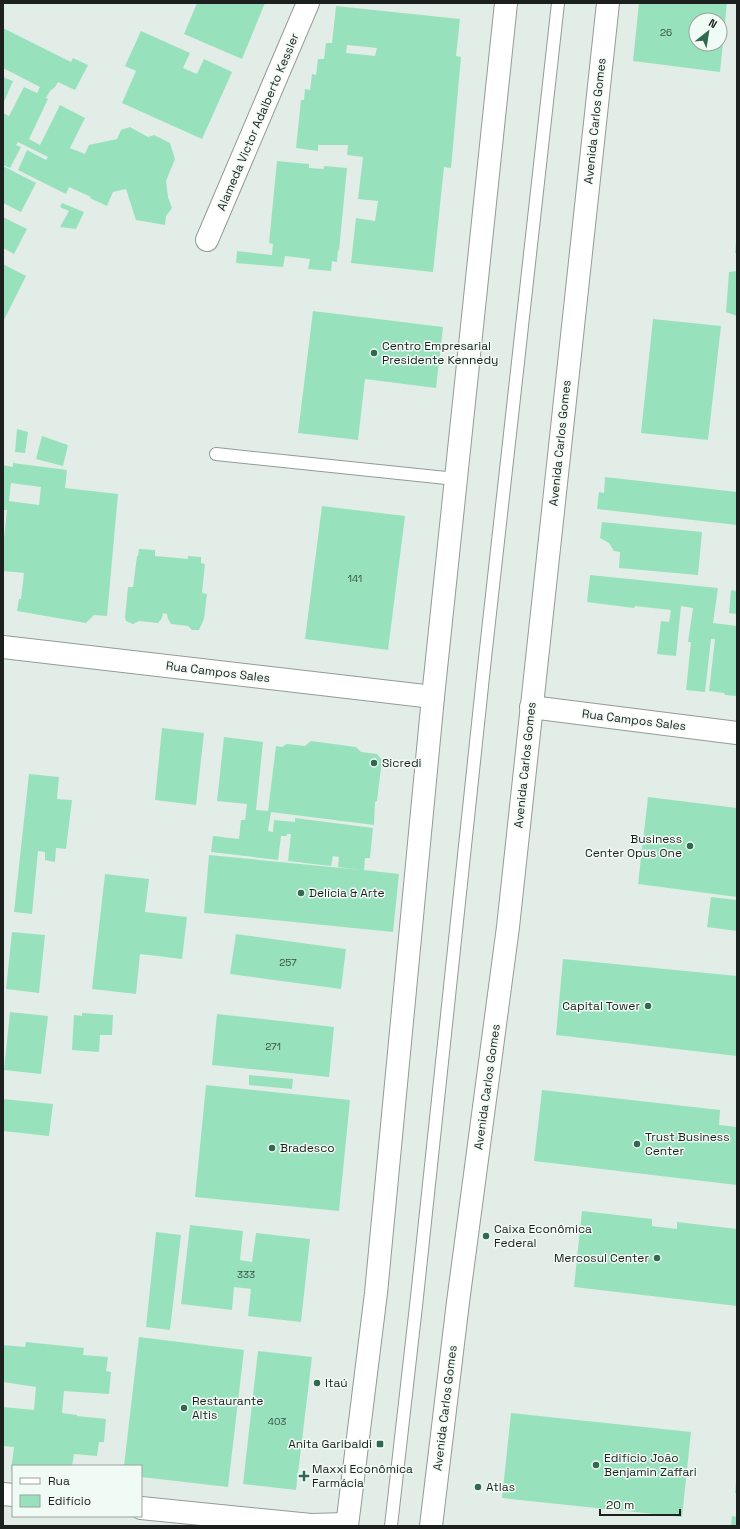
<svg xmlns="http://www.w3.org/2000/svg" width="740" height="1529" viewBox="0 0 740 1529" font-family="'Space Grotesk',sans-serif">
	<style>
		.building { fill: #97e2bd; fill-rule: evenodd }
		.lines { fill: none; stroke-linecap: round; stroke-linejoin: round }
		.lane-casing { stroke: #929b97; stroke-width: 14 }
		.street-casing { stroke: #929b97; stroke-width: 24 }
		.secondary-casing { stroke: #929b97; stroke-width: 24 }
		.primary-casing { stroke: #929b97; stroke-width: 24 }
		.lane { stroke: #fff; stroke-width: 12 }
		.street { stroke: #fff; stroke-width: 22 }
		.secondary { stroke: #fff; stroke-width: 22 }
		.primary { stroke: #fff; stroke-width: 22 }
		.poi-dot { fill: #316950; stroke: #f1fbf5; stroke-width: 1.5 }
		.labels { text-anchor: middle; stroke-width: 3; stroke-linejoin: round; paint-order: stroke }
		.number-label { font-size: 10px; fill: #3b5046 }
		.street-label { font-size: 12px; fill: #1c201e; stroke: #f1fbf5 }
		.poi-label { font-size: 12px; fill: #1c201e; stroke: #f1fbf5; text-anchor: start }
	</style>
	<rect width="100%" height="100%" fill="#e3ede8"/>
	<g class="building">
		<polygon points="197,3 265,3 242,59 184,34"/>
		<path d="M639,3H727L720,72L633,61ZM696,20H720V44H696Z"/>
		<path d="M336,6L460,19L456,56L461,57L451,168L444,167L433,272L351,263L356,218L375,221L378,201L358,199L363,157L347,155L348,145H318V151L296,148L301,100H304L305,89L310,90L312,74L316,75L318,59H324L326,43H332ZM347,45L377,48L375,56L346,53Z"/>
		<polygon points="3,28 71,62 73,58 88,65 75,90 58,82 55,87 50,91 46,98 48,99 29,139 40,145 60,105 85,118 70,148 85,154 89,145 117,139 121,130 130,127 148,137 154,135 170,143 175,159 166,181 168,197 172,208 166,216 165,225 136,220 126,189 113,192 107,206 90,198 91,197 69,187 66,194 18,170 27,150 46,160 48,157 18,142 16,145 21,147 10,168 3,165 3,113 9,116 24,87 37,93 40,87 3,68"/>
		<polygon points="141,31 190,53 183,68 197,74 204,59 232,72 202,139 122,103 136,71 125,66"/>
		<polygon points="3,77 13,81 3,104"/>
		<polygon points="277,161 309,164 309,168 324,169 324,166 347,168 339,251 338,250 337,262 332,261 331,271 308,269 310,259 285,256 283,267 236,263 237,251 272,255 273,244 269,243"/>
		<polygon points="3,166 36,183 21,212 3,203"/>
		<polygon points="62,203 84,212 76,229 60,227 69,211 60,207"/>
		<polygon points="3,217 27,229 14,254 3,248"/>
		<polygon points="736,242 737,242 737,253 735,253"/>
		<polygon points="3,264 26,276 3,322"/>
		<polygon points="737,271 737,316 726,312 729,272"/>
		<polygon points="313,311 443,327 436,388 365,379 358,440 298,433"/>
		<polygon points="653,319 721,326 708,440 641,433"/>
		<polygon points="17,429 28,432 25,453 15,452"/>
		<polygon points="42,436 68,445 63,466 36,459"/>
		<path d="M13,463L67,470L65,488L118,494L107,616L94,615L86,623L17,611L19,599H21L24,573L3,571V548L7,510H3V465L13,467ZM11,483L41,487L39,505L9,501Z"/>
		<polygon points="605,477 737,492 737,525 597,509 599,492 604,493"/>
		<polygon points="322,506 405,516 388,650 305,639"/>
		<polygon points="602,522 702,532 698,575 619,568 620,552 614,551 609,543 600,538"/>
		<polygon points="139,549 155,550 155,556 188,559 188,556 201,557 201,563 205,564 202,593 207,594 204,619 199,630 192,630 188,626 171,624 168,619 167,614 163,613 162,618 158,623 139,621 133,624 126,621 125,618 128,587 133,587 137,556 138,556"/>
		<polygon points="590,575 718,588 713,623 737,626 737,696 725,695 724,693 709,691 715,639 711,639 705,692 686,690 691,642 688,642 693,608 681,606 676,656 657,654 661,621 669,622 671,610 635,606 634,608 587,602"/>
		<polygon points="731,590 737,591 737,614 729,613"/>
		<polygon points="162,728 204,733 196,805 155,800"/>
		<polygon points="224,737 263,742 256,810 268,811 276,746 282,747 287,744 305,746 311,741 356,747 361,752 377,754 382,760 377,801 375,802 374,825 271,812 268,831 273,832 274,820 295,822 295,818 373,828 370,858 365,858 364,870 399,874 393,932 204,913 209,855 362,870 338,867 339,857 333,856 331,866 288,861 291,834 287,834 287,836 281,836 278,860 211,852 213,836 239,839 241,820 245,820 247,804 217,801"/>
		<polygon points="29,774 59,777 57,799 72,800 66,849 56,848 55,862 45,860 45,852 38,851 32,914 14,912"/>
		<polygon points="648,797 737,808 737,897 638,884"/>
		<polygon points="105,874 149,879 145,912 187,917 182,959 140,954 136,994 92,989"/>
		<polygon points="711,897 737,900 737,931 707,927"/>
		<polygon points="12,932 45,935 39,993 6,989"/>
		<polygon points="236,934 346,949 341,989 230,974"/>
		<polygon points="563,959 737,976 737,1056 556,1035"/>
		<polygon points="10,1012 48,1016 41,1074 4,1070"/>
		<polygon points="82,1013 113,1015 112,1035 100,1035 99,1052 72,1050 74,1015 82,1016"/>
		<polygon points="217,1014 334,1027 329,1077 212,1065"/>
		<polygon points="249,1075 293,1079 292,1089 249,1085"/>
		<polygon points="206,1085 350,1100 339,1211 195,1197"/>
		<polygon points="542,1090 720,1110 719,1125 737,1127 737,1185 534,1161"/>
		<polygon points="3,1099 53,1104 49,1136 3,1131"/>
		<polygon points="582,1211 652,1219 652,1226 677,1229 677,1222 737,1229 737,1306 574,1287"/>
		<polygon points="190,1225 243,1231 240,1260 252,1262 256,1233 310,1239 301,1322 248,1316 251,1289 234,1287 232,1310 181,1304"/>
		<polygon points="156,1232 181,1235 170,1330 146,1327"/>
		<polygon points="139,1337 244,1350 228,1487 141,1477 141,1466 124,1466"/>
		<polygon points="26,1342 84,1348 83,1355 108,1357 106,1371 111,1372 109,1394 64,1391 62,1413 77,1415 77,1416 106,1419 104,1442 99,1442 97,1456 74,1454 72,1466 13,1466 13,1470 11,1470 14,1447 3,1446 3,1407 34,1410 36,1387 3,1382 3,1345 25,1347"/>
		<polygon points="258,1351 312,1357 296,1490 243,1484"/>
		<polygon points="511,1413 691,1432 682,1517 502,1498"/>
		<polygon points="736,1482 737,1482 737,1493 735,1493"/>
		<polygon points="732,1516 737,1517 737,1526 731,1526"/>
	</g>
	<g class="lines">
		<g class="lane-casing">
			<g id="lane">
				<polyline points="216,454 456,479"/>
				<polyline points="391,1526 417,1297 485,658 558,3"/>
			</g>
		</g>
		<g class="street-casing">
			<polyline id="street" points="207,240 308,3"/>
		</g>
		<g class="secondary-casing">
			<g id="secondary">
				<polyline points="3,647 433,697"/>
				<polyline points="531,707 737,733"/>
				<polyline points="3,1494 13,1495"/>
				<polyline points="141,1508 311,1525 347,1524"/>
			</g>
		</g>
		<g class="primary-casing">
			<g id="primary">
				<polyline points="347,1526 376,1293 433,697 506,3"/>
				<polyline points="431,1526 458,1302 508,927 608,3"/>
			</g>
		</g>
		<use href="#lane" class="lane"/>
		<use href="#street" class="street"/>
		<use href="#secondary" class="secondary"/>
		<use href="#primary" class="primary"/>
	</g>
	<g class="poi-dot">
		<circle cx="374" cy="353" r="4"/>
		<circle cx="374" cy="763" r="4"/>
		<circle cx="690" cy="846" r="4"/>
		<circle cx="301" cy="893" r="4"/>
		<circle cx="648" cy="1006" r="4"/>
		<circle cx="637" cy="1144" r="4"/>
		<circle cx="272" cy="1148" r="4"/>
		<circle cx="486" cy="1236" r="4"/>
		<circle cx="657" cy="1258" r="4"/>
		<circle cx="317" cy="1383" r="4"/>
		<circle cx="184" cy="1408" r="4"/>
		<rect x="376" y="1440" width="8" height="8" rx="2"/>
		<circle cx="596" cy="1465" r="4"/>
		<path d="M302 1470h4v4h4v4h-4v4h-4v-4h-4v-4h4z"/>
		<circle cx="478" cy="1487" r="4"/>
	</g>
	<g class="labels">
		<g class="number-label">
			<text x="666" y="36">26</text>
			<text x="355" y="582">141</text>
			<text x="288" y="966">257</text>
			<text x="273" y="1050">271</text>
			<text x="246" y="1278">333</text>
			<text x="277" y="1425">403</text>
		</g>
		<g class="street-label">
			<text transform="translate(595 121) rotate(-84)" y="4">Avenida Carlos Gomes</text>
			<text transform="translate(258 122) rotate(-67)" y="4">Alameda Victor Adalberto Kessler</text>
			<text transform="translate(560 443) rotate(-84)" y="4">Avenida Carlos Gomes</text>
			<text transform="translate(218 672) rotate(7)" y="4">Rua Campos Sales</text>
			<text transform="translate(634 720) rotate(7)" y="4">Rua Campos Sales</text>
			<text transform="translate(525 765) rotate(-84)" y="4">Avenida Carlos Gomes</text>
			<text transform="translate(487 1087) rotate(-82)" y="4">Avenida Carlos Gomes</text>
			<text transform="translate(445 1408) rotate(-83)" y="4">Avenida Carlos Gomes</text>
		</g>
		<g class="poi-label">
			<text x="382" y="350">Centro Empresarial<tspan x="382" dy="14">Presidente Kennedy</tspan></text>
			<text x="382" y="767">Sicredi</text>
			<text x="682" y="843" text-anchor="end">Business<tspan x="682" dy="14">Center Opus One</tspan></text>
			<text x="309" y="897">Delícia &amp; Arte</text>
			<text x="640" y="1010" text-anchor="end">Capital Tower</text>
			<text x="645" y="1141">Trust Business<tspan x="645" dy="14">Center</tspan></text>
			<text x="280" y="1152">Bradesco</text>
			<text x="494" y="1233">Caixa Econômica<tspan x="494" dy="14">Federal</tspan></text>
			<text x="649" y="1262" text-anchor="end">Mercosul Center</text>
			<text x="325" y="1387">Itaú</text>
			<text x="192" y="1405">Restaurante<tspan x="192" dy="14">Altis</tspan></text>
			<text x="372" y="1448" text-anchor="end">Anita Garibaldi</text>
			<text x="604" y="1462">Edifício João<tspan x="604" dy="14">Benjamin Zaffari</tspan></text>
			<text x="312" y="1473">Maxxi Econômica<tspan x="312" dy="14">Farmácia</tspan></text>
			<text x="486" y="1491">Atlas</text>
		</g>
	</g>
	<rect width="740" height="1529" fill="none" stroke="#1c201e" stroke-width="8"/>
	<rect x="12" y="1465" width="130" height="52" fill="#f1fbf5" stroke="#9ca39f"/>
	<rect x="20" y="1478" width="20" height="6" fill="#ffffff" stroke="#9ca39f"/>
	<text x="48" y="1485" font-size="12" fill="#1c201e">Rua</text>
	<rect x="20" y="1495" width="20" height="12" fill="#97e2bd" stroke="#9ca39f"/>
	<text x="48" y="1505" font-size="12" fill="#1c201e">Edifício</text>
	<g transform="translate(708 32) rotate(30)"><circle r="19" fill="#f1fbf5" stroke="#9ca39f"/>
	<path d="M0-3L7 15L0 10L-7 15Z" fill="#316950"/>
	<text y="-6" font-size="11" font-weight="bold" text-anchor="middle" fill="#1c201e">N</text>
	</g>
	<path d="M600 1509v6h80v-6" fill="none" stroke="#1c201e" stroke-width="2"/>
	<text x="606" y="1509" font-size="12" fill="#1c201e" stroke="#f1fbf5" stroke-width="3" paint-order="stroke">20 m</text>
</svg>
